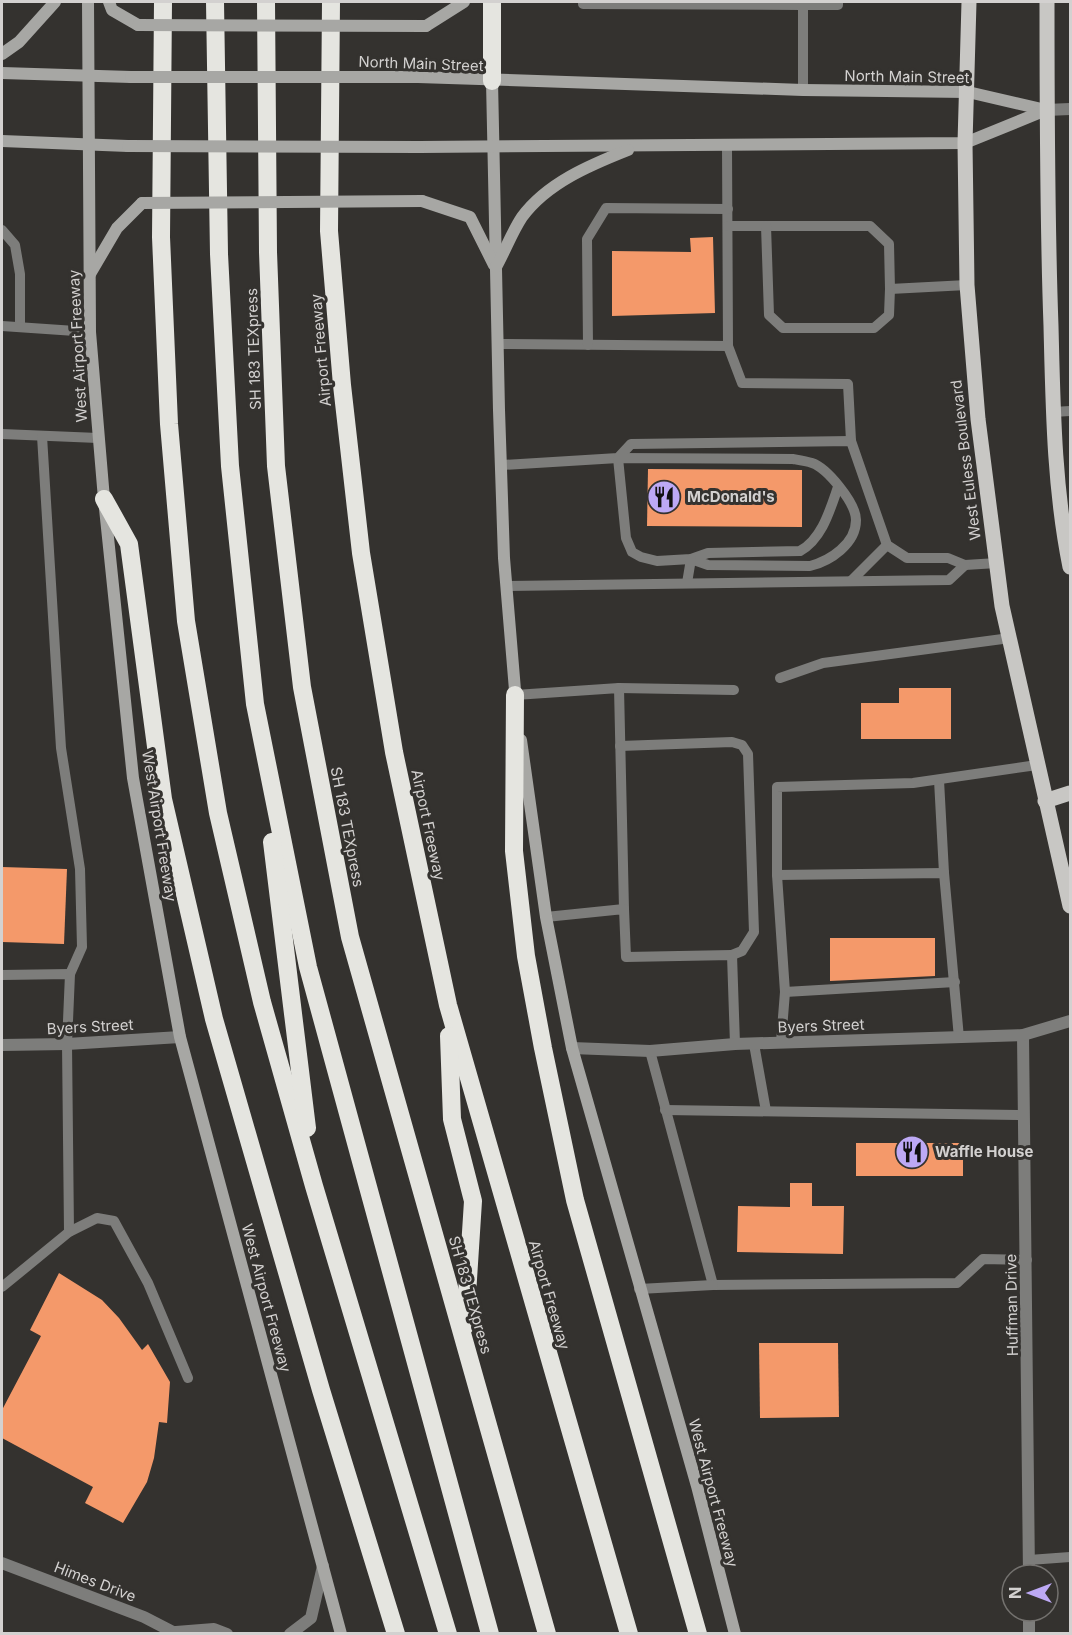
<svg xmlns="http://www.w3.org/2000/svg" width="1072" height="1635" viewBox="0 0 1072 1635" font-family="Inter,sans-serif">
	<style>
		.building { fill: #f4996a }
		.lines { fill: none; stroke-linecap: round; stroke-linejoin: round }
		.service { stroke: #7d7d7b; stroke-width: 10 }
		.minor { stroke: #7d7d7b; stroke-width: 12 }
		.tertiary { stroke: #7d7d7b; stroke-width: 12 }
		.secondary { stroke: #a7a7a4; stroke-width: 12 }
		.primary { stroke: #c8c7c4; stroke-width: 15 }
		.motorway { stroke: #e5e5e0; stroke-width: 18 }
		.secondary-bridge { stroke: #a7a7a4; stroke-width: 12 }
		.labels { text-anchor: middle; stroke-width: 6; stroke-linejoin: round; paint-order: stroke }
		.street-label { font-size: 15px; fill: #d3d1d0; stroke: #34322f }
		.poi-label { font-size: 15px; font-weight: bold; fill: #d3d1d0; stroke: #34322f; text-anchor: start }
	</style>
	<rect width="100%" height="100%" fill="#34322f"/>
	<g class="building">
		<polygon points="713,237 715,313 612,316 612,251 691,252 690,238"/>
		<polygon points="648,469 802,470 802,527 647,526"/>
		<polygon points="899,688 951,688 951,739 861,739 861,703 899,703"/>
		<polygon points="2,867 67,869 64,944 2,942"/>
		<polygon points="830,938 935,938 935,976 830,981"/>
		<rect x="856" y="1143" width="107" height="33"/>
		<polygon points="790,1183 812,1183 812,1206 844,1206 843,1254 737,1252 738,1206 790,1207"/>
		<polygon points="59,1273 102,1300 119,1318 142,1350 148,1344 170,1382 167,1423 159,1422 154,1458 147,1482 123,1523 85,1503 93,1487 2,1438 2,1410 41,1336 30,1330"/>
		<polygon points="759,1343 838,1343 839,1417 760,1418"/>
	</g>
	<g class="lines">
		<g class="service">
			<polyline points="583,2 583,4 803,5"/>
			<polyline points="803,90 803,5 838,5 838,2"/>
			<polyline points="727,146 728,346"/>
			<polyline points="728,226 870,226 889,244 890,289 967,285"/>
			<polyline points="766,226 769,315 783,328 874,328 889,315 890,289"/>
			<polyline points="2,230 15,245 20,274 20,326"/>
			<polyline points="2,326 90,332"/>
			<polyline points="498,344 728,346 742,383 848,384 851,441"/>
			<polyline points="588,345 587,239 606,208 728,209"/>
			<polyline points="1053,412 1070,411"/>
			<polyline points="2,434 98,438"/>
			<polyline points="42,436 61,748 80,869 82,947 70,974"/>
			<polyline points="502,465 618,458 631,444 851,441 887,545 907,558 948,558 965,565 997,563"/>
			<path d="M691,559L708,565L810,566C830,561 856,544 856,520C856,503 827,468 812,463C806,461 799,460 793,459L618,458L626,538L632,552L641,557L657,561L691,559L708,553L800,551C822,539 830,510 838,487"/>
			<polyline points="851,581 887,545"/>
			<polyline points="687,583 691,559"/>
			<polyline points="506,586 949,580 965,565"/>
			<polyline points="780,678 823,663 1010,638"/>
			<polyline points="619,688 734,690"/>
			<polyline points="515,695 619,688 624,909"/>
			<polyline points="620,746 732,742 742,745 748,754 754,932 742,951 732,955"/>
			<polyline points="939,780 944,873"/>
			<polyline points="777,875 944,873 959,1038"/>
			<polyline points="546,917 624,909 626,957 732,955 735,1044"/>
			<polyline points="2,975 70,974 67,1044 69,1232"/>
			<polyline points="785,992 955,982"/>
			<polyline points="781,1042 785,992 777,875 777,787 913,783 1037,765"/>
			<polyline points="754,1044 766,1111"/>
			<polyline points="650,1051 713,1285 957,1283 983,1259 1027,1260"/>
			<polyline points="665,1110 1024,1115"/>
			<polyline points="2,1287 69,1232 97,1218 114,1221 148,1283 188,1378"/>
			<polyline points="639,1289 713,1285"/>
			<polyline points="1029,1560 1070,1557"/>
		</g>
		<g class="minor">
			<polyline points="1023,1035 1029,1575"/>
			<polyline points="2,1045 67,1044 180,1037"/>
			<polyline points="572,1048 650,1051 735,1044 1023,1035 1070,1021"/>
			<polyline points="2,1563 144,1617 177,1634"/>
			<polyline points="1029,1611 1029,1634"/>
			<polyline points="176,1632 214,1629 227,1634"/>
			<polyline points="290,1634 311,1618 323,1566"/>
		</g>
		<polyline class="tertiary" points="1046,110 1070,109"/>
		<g class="secondary">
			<polyline points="88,2 90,332 104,499 133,778 180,1037 341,1634"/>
			<polyline points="109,2 112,10 138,25"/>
			<polyline points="426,26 464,2"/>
			<polyline points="2,54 19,42 55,2"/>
			<polyline points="2,73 131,77"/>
			<polyline points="418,77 803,90 968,92 1046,110"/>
			<polyline points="492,81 499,410 504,558 516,702"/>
			<polyline points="2,141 128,146"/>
			<polyline points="420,147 965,143 1046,110"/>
			<polyline points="422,201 470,217 494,265"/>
			<path d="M496,267C505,251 512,232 522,217C547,183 590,165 628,150"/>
			<polyline points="90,274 117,228 142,203"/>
			<polyline points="521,740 546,917 572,1048 697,1486 735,1634"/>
		</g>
		<g class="primary">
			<polyline points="969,2 965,143 967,285 978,419 1002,606 1070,906"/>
			<path d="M1047,2C1047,110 1047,218 1051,326C1053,407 1054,488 1070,567"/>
			<polyline points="1045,801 1070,793"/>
		</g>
		<g class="motorway">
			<polyline points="163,2 161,237 169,424 186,621 218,813 262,1002 314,1186 448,1634"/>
			<polyline points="215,2 219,254 230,466 255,704 308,967 490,1634"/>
			<polyline points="266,2 268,252 276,466 302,687 350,937 547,1634"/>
			<polyline points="331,2 329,231 342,385 361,553 394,752 448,1005 629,1634"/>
			<polyline points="492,2 492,81"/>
			<polyline points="104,499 129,544 163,799 214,1019 321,1390 396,1634"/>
			<polyline points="515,695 514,851 526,956 543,1048 575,1200 698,1634"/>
			<polyline points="272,842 307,1128"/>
			<polyline points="449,1036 452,1119 473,1201 465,1326"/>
		</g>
		<g class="secondary-bridge">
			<polyline points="138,25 426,26"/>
			<polyline points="131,77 418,77"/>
			<polyline points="128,146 420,147"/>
			<polyline points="142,203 422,201"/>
		</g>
	</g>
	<defs>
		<g id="restaurant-disc" transform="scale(1.725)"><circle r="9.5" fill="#bda9f5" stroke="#34322f"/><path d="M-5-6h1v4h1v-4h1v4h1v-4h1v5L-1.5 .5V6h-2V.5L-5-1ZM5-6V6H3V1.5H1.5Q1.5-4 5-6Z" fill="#111"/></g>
	</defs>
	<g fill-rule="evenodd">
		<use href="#restaurant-disc" x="664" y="497"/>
		<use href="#restaurant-disc" x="912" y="1152"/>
	</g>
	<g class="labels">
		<g class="street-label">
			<text transform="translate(421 64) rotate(2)" y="5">North Main Street</text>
			<text transform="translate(907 77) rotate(1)" y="5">North Main Street</text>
			<text transform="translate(78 346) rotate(-93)" y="5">West Airport Freeway</text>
			<text transform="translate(254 349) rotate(-92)" y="5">SH 183 TEXpress</text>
			<text transform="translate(321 350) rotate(-95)" y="5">Airport Freeway</text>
			<text transform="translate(966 460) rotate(-97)" y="5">West Euless Boulevard</text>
			<text transform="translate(428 825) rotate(78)" y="5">Airport Freeway</text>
			<text transform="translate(159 826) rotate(81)" y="5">West Airport Freeway</text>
			<text transform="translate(347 827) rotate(79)" y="5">SH 183 TEXpress</text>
			<text transform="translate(821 1026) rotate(-2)" y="5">Byers Street</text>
			<text transform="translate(90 1027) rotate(-3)" y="5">Byers Street</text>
			<text transform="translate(470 1295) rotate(74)" y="5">SH 183 TEXpress</text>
			<text transform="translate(549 1295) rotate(74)" y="5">Airport Freeway</text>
			<text transform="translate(266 1298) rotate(75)" y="5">West Airport Freeway</text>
			<text transform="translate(1012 1305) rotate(-91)" y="5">Huffman Drive</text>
			<text transform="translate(713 1493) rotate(75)" y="5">West Airport Freeway</text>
			<text transform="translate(95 1582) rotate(21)" y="5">Himes Drive</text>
		</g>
		<g class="poi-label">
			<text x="687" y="502">McDonald's</text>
			<text x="935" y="1157">Waffle House</text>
		</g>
	</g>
	<rect width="1072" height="1635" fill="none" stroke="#d3d1d0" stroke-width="6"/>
	<g transform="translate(1030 1593) rotate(270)"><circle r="28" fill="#34322f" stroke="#74726f" stroke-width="1.5"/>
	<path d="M0-4.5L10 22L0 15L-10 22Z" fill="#bda9f5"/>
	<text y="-9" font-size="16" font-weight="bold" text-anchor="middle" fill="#d3d1d0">N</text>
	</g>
</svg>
